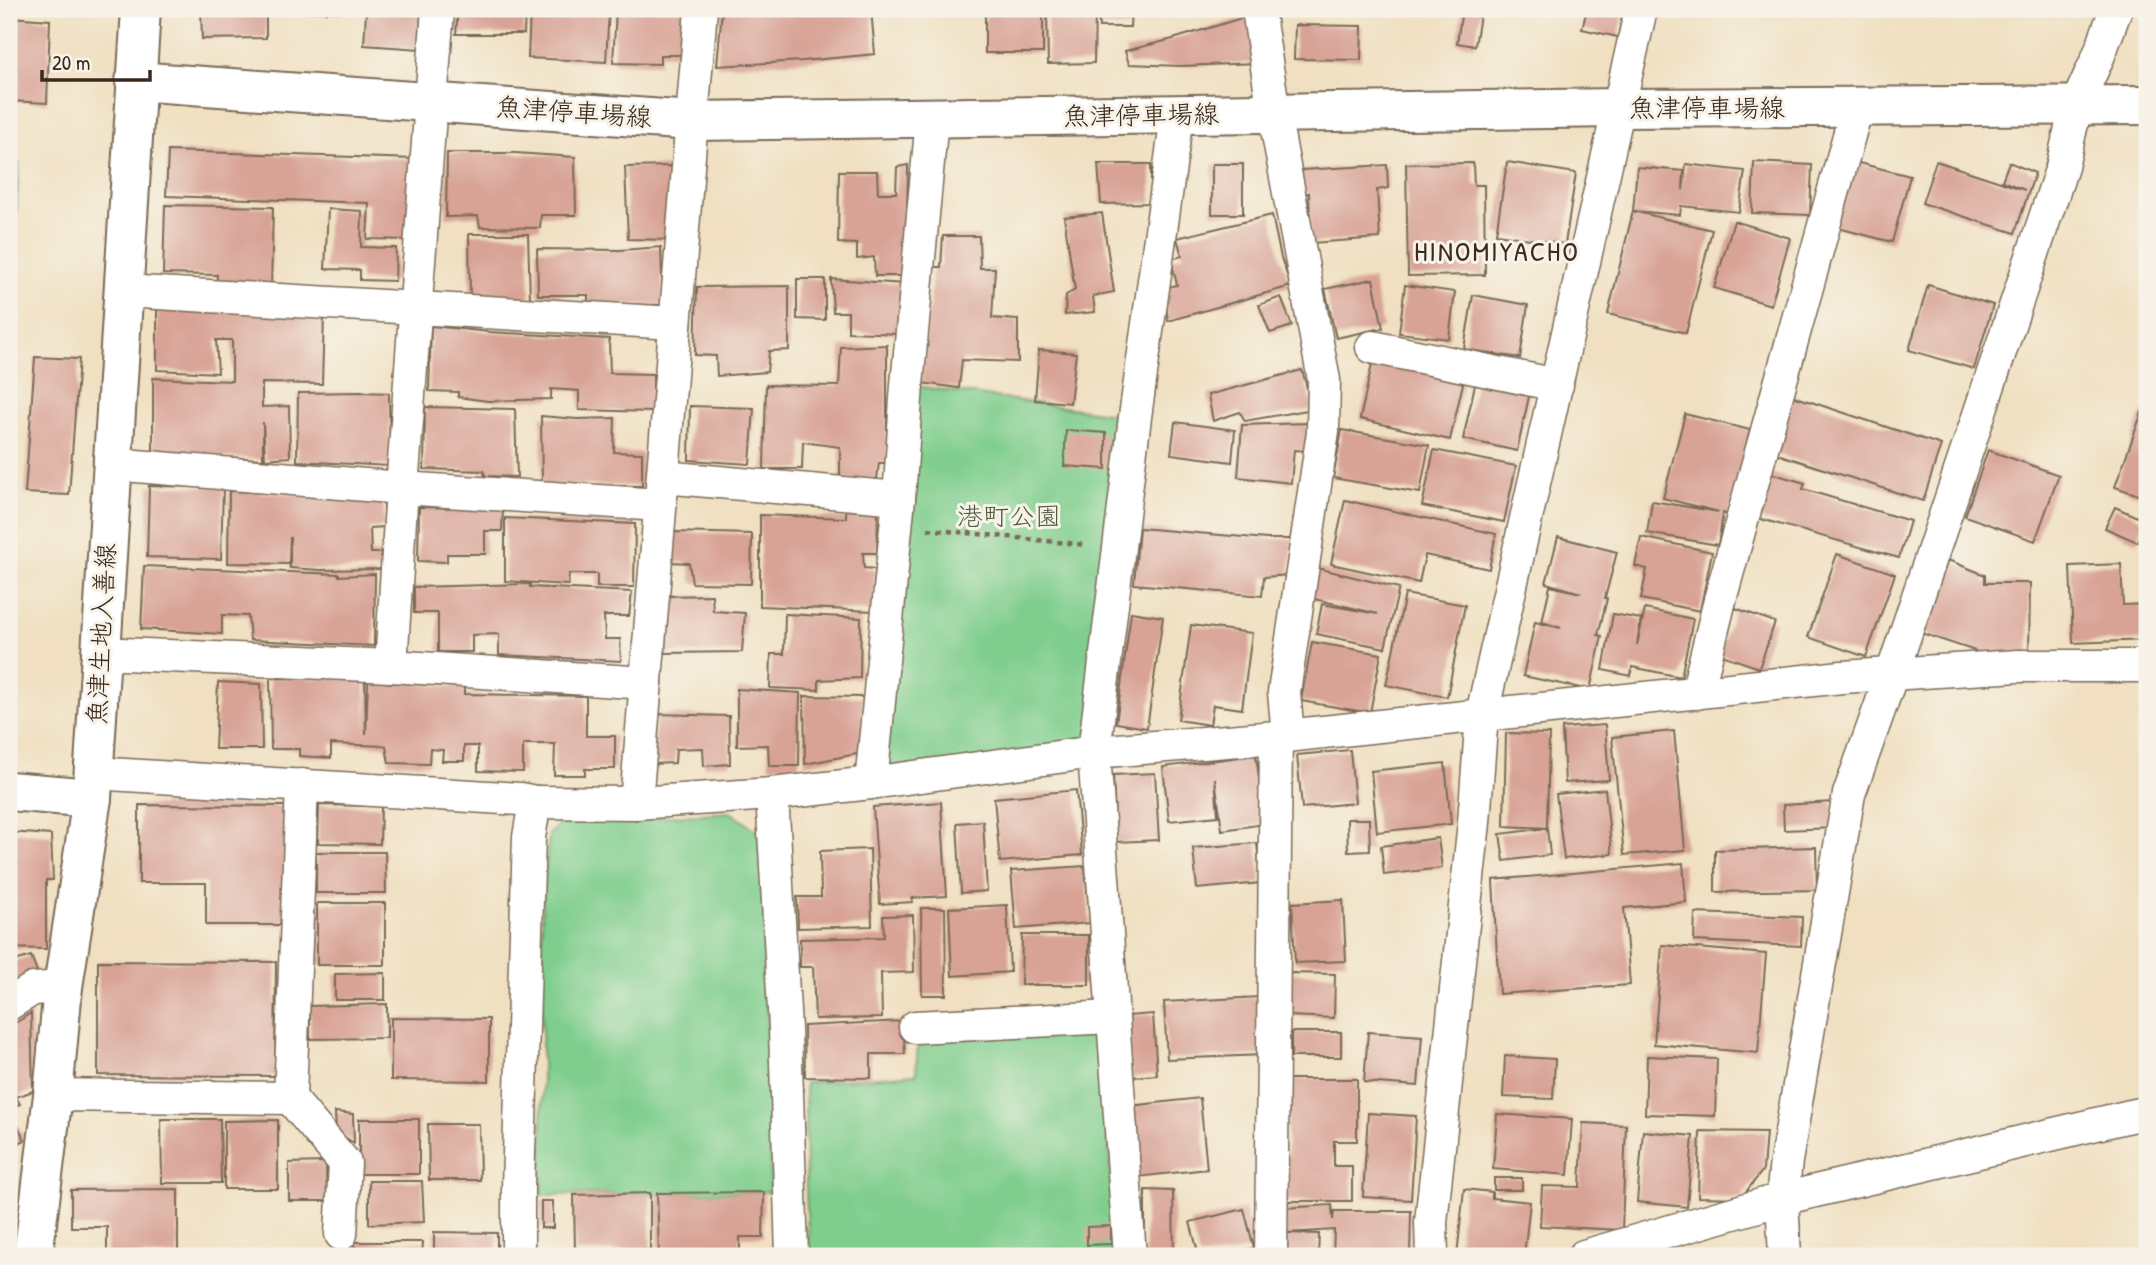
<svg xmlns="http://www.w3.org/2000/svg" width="2156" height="1265" viewBox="0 0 2156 1265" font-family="'Patrick Hand','Klee One',sans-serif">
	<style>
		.green { fill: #7fce8d; stroke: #5d7c56; stroke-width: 2 }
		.water { fill: #4fa9cd; stroke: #456a76; stroke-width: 2 }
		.building { fill: #d8a295 }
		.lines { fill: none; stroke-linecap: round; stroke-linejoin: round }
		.minor-casing { stroke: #7a6a57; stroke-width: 35 }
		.tertiary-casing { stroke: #7a6a57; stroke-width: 42 }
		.secondary-casing { stroke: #7a6a57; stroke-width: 42 }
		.primary-casing { stroke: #7a6a57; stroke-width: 42 }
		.path { stroke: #7a6a57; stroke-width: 4.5; stroke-dasharray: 5 5; stroke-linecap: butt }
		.minor { stroke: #fff; stroke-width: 32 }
		.tertiary { stroke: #fff; stroke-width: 38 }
		.secondary { stroke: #fff; stroke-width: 38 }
		.primary { stroke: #fff; stroke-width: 38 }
		.labels { text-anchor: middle; stroke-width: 6; stroke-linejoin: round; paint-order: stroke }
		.street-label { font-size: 26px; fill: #3b2a1e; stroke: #f7f3e8 }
		.park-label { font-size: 26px; fill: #4f5b3f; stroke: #f7f3e8 }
		.neighbourhood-label { font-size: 28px; letter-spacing: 2px; fill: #3b2a1e; stroke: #f7f3e8 }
	</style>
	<rect width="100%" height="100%" fill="#f7f3e8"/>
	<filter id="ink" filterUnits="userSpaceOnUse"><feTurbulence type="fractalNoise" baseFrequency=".0143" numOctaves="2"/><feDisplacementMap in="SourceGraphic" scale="14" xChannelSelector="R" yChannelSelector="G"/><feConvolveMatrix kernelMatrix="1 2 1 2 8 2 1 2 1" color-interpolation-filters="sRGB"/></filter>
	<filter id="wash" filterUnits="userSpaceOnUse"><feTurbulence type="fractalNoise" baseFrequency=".00686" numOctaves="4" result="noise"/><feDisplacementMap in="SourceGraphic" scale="28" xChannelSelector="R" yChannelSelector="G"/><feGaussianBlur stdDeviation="1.57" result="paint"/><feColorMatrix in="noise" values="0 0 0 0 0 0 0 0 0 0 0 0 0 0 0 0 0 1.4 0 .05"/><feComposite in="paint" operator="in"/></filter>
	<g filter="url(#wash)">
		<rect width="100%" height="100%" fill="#f0e0c1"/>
		<g class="green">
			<polygon points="907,385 1135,417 1094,752 871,783"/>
			<polygon points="730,812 763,835 771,1192 542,1195 542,904 549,835 562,821 648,818"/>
			<polygon points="1102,1029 1116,1256 809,1256 806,1191 805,1083 916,1074 918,1041"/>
		</g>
		<polygon class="water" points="9,162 19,163 9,332"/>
		<g id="blocks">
			<g class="building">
				<polygon points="201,9 266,9 266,38 202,39"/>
				<polygon points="271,9 421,9 420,49 364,45 366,12 271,12"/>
				<polygon points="458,9 525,9 524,34 456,34"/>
				<polygon points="530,9 609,9 606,62 528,58"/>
				<polygon points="616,9 689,9 688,55 660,55 660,64 613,63"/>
				<polygon points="722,9 871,9 875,54 803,61 717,66"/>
				<rect x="985" y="9" width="58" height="44"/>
				<polygon points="1047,9 1095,11 1094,63 1048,64"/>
				<polygon points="1098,9 1131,9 1130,27 1099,27"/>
				<polygon points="1462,9 1481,9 1475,46 1457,43"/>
				<polygon points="1587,9 1624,9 1618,37 1582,29"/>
				<polygon points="1248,16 1257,63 1181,66 1129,64 1125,51 1173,39"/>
				<polygon points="9,17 50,20 47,103 9,101"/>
				<polygon points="1295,25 1362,26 1361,60 1294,59"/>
				<polygon points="168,151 416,159 414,240 367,239 369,203 166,196"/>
				<polygon points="447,153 515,153 575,157 576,215 541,215 540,228 480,227 478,216 446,217"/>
				<polygon points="1851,161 1910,176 1892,242 1834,227"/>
				<polygon points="1936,161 2025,190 2002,181 2009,162 2035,173 2015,233 1922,203"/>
				<polygon points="1507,162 1576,173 1565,244 1496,234"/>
				<polygon points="1754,162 1812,165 1810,215 1752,213"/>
				<polygon points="1473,163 1474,185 1484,185 1485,275 1408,276 1406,164"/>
				<polygon points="1098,164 1151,164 1151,203 1101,204"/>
				<rect x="1212" y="164" width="31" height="50"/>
				<polygon points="1686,164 1745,171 1739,212 1681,206 1680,215 1633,211 1637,167 1684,171 1683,190"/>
				<polygon points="908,165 906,276 875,276 874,257 857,259 857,244 838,243 839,171 877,171 878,193 896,193 897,167"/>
				<polygon points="1387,165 1388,188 1377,190 1380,238 1311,243 1309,193 1302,194 1301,170"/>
				<polygon points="673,166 672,240 628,239 625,167"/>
				<polygon points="165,205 273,207 271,289 216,288 217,275 163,274"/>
				<polygon points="328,209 362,211 361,247 396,248 395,281 360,280 360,270 325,269"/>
				<polygon points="1633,211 1712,230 1686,333 1608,314"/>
				<polygon points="1102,213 1114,292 1093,296 1095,312 1065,315 1066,295 1075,290 1064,217"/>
				<polygon points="1272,215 1281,258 1291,286 1168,321 1164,288 1177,285 1171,259 1182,256 1177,238"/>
				<polygon points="1734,221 1790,238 1771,305 1714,288"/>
				<polygon points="469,234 528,234 530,298 470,298"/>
				<polygon points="943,236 979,236 980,268 995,268 992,318 1018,320 1018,362 962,360 959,388 921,383 933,267 941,267"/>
				<polygon points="661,247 663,305 588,304 588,295 538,295 537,249 620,250"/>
				<polygon points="797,279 825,279 825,320 797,319"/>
				<polygon points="831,279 905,284 902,334 848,332 848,312 833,312"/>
				<polygon points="1373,279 1383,328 1336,338 1325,289"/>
				<polygon points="1405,285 1455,292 1449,339 1399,333"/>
				<polygon points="1928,285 1993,305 1974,369 1909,350"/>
				<polygon points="789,286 789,350 769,351 767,372 717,376 716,356 695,355 697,287"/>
				<polygon points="1473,295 1528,305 1520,358 1464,349"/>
				<polygon points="1281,297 1292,326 1270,333 1259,305"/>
				<polygon points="157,306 324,314 322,384 262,383 262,407 289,406 290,457 265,459 263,422 263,459 153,454 153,378 232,381 232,340 216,340 218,373 157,370"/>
				<polygon points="431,326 490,332 609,339 610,373 653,374 653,412 579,410 579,391 551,389 551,399 488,401 458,397 458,392 429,391"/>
				<polygon points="887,345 887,463 879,463 877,479 840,480 840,447 803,442 802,469 764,469 766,385 839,386 841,347"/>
				<polygon points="1039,350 1076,353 1070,403 1035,400"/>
				<polygon points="35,357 79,359 69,495 25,493"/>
				<polygon points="1373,359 1464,379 1450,440 1360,419"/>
				<polygon points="1302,370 1313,409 1245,421 1240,412 1213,421 1208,395"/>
				<polygon points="1476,380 1530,392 1517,451 1463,439"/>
				<polygon points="361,392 389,393 390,466 297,461 298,393"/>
				<polygon points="1793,396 1941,445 1923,501 1774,453"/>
				<polygon points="690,406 754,408 750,464 689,460"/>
				<polygon points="425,407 515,409 517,477 485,476 484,471 424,469"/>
				<polygon points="2142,412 2147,414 2147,498 2115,487"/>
				<polygon points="1685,414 1750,430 1729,515 1723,513 1718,545 1647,533 1652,501 1719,512 1663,498"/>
				<polygon points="541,416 577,419 615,418 614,452 642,453 642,486 542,485"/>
				<polygon points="1175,422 1235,430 1232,462 1171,454"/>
				<polygon points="1307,423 1307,451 1294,450 1291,483 1238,477 1242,425"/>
				<polygon points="1066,430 1106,433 1106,469 1064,466"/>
				<polygon points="1342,430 1429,445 1420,493 1333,478"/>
				<polygon points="1434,450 1516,466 1504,522 1422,506"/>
				<polygon points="1988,450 2059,475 2035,541 1965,516"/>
				<polygon points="1767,472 1805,483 1803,489 1910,521 1899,558 1754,517"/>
				<polygon points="149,486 223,487 221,559 147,557"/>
				<polygon points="229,491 384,499 384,527 370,528 371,553 381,553 381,569 320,570 290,568 290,537 289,564 228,563"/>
				<polygon points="1345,500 1496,534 1489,569 1425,555 1419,583 1331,564"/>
				<polygon points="419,507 503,509 502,531 485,531 485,554 447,554 447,562 418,561"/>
				<polygon points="2115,507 2146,521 2137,542 2105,528"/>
				<polygon points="846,510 878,511 877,553 863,553 864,568 875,569 874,611 760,606 760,515 846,518"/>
				<polygon points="505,518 635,524 634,587 597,587 597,574 569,574 568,585 505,581"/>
				<polygon points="1139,528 1267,539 1293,539 1289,575 1264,577 1262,596 1134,584"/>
				<polygon points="673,532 752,534 751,584 692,583 689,563 671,562"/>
				<polygon points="1558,537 1617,552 1605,598 1607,599 1598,635 1602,636 1590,690 1523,676 1535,622 1561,628 1542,622 1550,586 1581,593 1546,583"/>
				<polygon points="1641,537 1712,552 1700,611 1641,599 1647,569 1635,566"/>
				<polygon points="1837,554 1895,574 1866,657 1808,637"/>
				<polygon points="1948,560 1985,575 1985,583 2030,583 2029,655 1984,654 1921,633"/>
				<polygon points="2121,564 2123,605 2147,604 2147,640 2073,643 2070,566"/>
				<polygon points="144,566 339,574 339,576 375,574 374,646 250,640 248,616 222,615 222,634 141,629"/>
				<polygon points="1317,568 1399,588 1385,648 1316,634 1322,604 1378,614 1310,598"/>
				<polygon points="530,584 530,587 632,592 629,616 604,616 605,639 620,639 621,661 499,655 499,634 472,635 472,652 438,652 438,613 414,613 414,587"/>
				<polygon points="1405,594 1465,605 1447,697 1386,685"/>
				<polygon points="712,595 713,611 745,613 742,652 665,653 667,596"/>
				<polygon points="1735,608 1775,622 1759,668 1719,654"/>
				<polygon points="1645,609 1693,619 1681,677 1632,667 1631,676 1603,670 1613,614 1641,619 1637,645"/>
				<polygon points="1131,612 1163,617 1147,728 1116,723"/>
				<polygon points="785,614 861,618 860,678 819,680 819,690 770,688 771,654 784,654"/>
				<polygon points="1191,625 1252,633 1242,709 1213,705 1210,725 1178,720"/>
				<polygon points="1312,642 1381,654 1370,713 1301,701"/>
				<polygon points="270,678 365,679 366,735 368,681 464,687 464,694 586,696 586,736 615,736 615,769 585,769 585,775 554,775 555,744 523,744 523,772 478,771 478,746 464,746 464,761 442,761 443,750 430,749 429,764 389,763 386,746 331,744 331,758 299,756 299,749 271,749"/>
				<polygon points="218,682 261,684 262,749 215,749"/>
				<polygon points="737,689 800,693 799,766 769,766 768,745 737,746"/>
				<polygon points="804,696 863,697 862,753 805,764"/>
				<polygon points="656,714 729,716 730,764 704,766 703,748 676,749 675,763 653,764"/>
				<polygon points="1605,725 1609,780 1565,783 1562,728"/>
				<polygon points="1674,731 1685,850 1624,855 1612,737"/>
				<polygon points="1506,733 1549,734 1547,828 1550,855 1504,861 1500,834 1547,828 1504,826"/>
				<polygon points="1350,750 1355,803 1302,808 1297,755"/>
				<polygon points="1256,755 1265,824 1222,830 1215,778 1218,816 1169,821 1163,767"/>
				<polygon points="1445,763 1451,824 1377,832 1371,771"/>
				<polygon points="1155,773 1159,840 1116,842 1113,775"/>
				<polygon points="1605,789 1612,854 1564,859 1556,794"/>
				<polygon points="1076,790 1082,855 1000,862 994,798"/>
				<polygon points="941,802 947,896 912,898 913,902 880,904 873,807"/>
				<polygon points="1833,802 1834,828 1784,830 1783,805"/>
				<polygon points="139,805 285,806 285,925 206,925 206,883 139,883"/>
				<polygon points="319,805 381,806 380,844 318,843"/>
				<polygon points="1347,819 1369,819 1370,851 1348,852"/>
				<polygon points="983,821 987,891 961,893 957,823"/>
				<polygon points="9,832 51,835 53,880 46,880 46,949 9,948"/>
				<polygon points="1438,838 1442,868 1384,875 1381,846"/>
				<polygon points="1257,843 1261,883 1197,889 1193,848"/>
				<polygon points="1816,847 1817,890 1715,892 1715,850"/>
				<polygon points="870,849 872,926 798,928 797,897 821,897 820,851"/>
				<polygon points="316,852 385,852 386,893 316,893"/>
				<polygon points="1683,863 1686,902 1624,908 1630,985 1499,994 1493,880"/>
				<polygon points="1085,866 1090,923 1016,929 1011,871"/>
				<polygon points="1343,900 1346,961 1295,963 1292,903"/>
				<rect x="317" y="903" width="68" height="62"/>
				<polygon points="1007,905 1010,972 952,976 949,908"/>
				<polygon points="921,908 945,908 946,995 922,995"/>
				<polygon points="1695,913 1802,917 1801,946 1694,941"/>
				<polygon points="913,915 914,972 881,973 882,1018 815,1019 813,967 800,967 800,939 884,937 883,916"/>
				<polygon points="1022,935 1089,935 1089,985 1021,985"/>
				<polygon points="1662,945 1766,954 1758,1053 1654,1044"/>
				<polygon points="9,956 12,962 31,956 39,977 9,987"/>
				<polygon points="98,961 276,962 275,1076 98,1075"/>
				<polygon points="385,973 385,1000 335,1000 335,974"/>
				<polygon points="1290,973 1335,974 1334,1018 1289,1016"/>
				<polygon points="1260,997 1263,1055 1167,1059 1164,1002"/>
				<polygon points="387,1004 387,1038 310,1039 310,1006"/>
				<polygon points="31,1013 33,1091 16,1097 20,1104 9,1109 25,1140 9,1148 9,1082 16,1097 9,1077 9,1027"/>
				<polygon points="1153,1014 1157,1075 1131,1077 1127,1016"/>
				<polygon points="391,1018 489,1019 489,1081 391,1080"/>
				<polygon points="903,1021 905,1054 871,1054 871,1078 805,1077 804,1026"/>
				<rect x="1291" y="1032" width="50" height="25"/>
				<polygon points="1368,1032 1422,1036 1418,1086 1364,1082"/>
				<polygon points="1505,1056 1555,1059 1553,1099 1503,1097"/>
				<polygon points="1647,1056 1717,1059 1715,1116 1645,1114"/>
				<polygon points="1287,1079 1357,1079 1357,1141 1334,1141 1334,1166 1352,1166 1352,1201 1287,1201"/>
				<polygon points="1200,1098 1207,1169 1137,1177 1130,1106"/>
				<polygon points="335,1112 353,1114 354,1143 336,1132"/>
				<polygon points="1368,1113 1416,1116 1411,1200 1363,1197"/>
				<polygon points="1497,1114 1572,1119 1568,1175 1493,1169"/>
				<polygon points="161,1119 220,1119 221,1183 162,1183"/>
				<rect x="359" y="1119" width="60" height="55"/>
				<polygon points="278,1120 278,1189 224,1189 224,1121"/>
				<polygon points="1583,1123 1626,1125 1622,1230 1540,1226 1542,1186 1580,1187"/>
				<polygon points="428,1124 479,1124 480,1180 429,1180"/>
				<polygon points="1643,1131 1693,1136 1687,1207 1637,1202"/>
				<polygon points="1700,1131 1766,1132 1763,1170 1741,1198 1698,1197"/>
				<polygon points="326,1162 327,1201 289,1201 289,1163"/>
				<rect x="1494" y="1178" width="28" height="12"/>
				<polygon points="369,1181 422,1181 424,1222 369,1224"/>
				<polygon points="178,1189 178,1256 107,1256 107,1227 71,1227 71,1190"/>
				<polygon points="1464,1189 1492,1192 1492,1198 1530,1202 1524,1256 1457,1256"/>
				<polygon points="1145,1190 1173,1191 1174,1256 1145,1256"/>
				<polygon points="764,1192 763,1237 740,1237 740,1253 659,1252 657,1193"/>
				<polygon points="650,1193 650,1250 575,1252 574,1195"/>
				<rect x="541" y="1201" width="12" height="27"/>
				<polygon points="1332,1205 1333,1220 1334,1211 1411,1211 1410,1256 1333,1256 1334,1230 1288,1233 1319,1234 1318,1256 1285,1256 1283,1208"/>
				<polygon points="1244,1209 1254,1248 1218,1256 1199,1256 1190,1222"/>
				<polygon points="1111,1226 1111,1244 1087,1245 1087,1227"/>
				<polygon points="434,1232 497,1233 497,1256 434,1256"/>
				<polygon points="355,1242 423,1242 422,1256 355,1256"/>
				<rect x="57" y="1252" width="22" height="4"/>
			</g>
		</g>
	</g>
	<g filter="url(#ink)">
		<use href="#blocks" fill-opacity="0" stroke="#7a6a57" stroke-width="2"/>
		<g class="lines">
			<g class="minor-casing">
				<g id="minor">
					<polyline points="1258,9 1274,113 1324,380 1323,432 1284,692 1288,735"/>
					<polyline points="123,291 675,323"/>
					<polyline points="1372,347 1557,385"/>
					<polyline points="112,464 402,488 660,505"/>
					<polyline points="663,477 899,498"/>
					<polyline points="100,653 391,666 402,488 438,9"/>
					<polyline points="391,666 646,683"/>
					<polyline points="1697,693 1721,596 1857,107"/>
					<polyline points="93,773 520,799 535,802"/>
					<polyline points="871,783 899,498 907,385 932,119"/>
					<polyline points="772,794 785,1029 792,1256"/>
					<polyline points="636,803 701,9"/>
					<polyline points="9,1004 33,989 63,987"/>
					<polyline points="915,1027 1113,1017"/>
					<polyline points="53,1095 290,1098 302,785"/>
					<polyline points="290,1098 345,1163 341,1234"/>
					<polyline points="518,1256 518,1186 529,837 535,802 636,803 772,794 871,783 1094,752 1276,737 1842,677 2018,666 2147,666"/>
					<polyline points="1130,1256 1094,752 1135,417 1177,116"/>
					<polyline points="1271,1256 1276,737"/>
					<polyline points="1432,1256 1431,1222 1474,822 1482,714 1641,9"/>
					<polyline points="1584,1256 1782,1199 2147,1112"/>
					<polyline points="1785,1256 1782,1199 1786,1161 1849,794 1892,674 2062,167 2076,106 2099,55 2116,9"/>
				</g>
			</g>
			<g class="tertiary-casing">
				<polyline id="tertiary" points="9,791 92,798"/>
			</g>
			<g class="secondary-casing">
				<polyline id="secondary" points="135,81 692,121 1618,108 2147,105"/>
			</g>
			<g class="primary-casing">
				<polyline id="primary" points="33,1256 53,1095 63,987 92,798 141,9"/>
			</g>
			<polyline class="path" points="928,529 1086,545"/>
			<use href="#minor" class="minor"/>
			<use href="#tertiary" class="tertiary"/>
			<use href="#secondary" class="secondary"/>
			<use href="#primary" class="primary"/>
		</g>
	</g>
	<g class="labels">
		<g class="street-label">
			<text x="1707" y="117">魚津停車場線</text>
			<text transform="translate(574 112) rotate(4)" y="9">魚津停車場線</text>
			<text transform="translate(1141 115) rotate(-1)" y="9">魚津停車場線</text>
			<text transform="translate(101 634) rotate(-87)" y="9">魚津生地入善線</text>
		</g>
		<g class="park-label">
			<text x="1009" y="525">港町公園</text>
		</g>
		<g class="neighbourhood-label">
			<text x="1497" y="261">HINOMIYACHO</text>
		</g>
	</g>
	<rect width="2156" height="1265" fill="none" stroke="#f7f3e8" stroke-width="35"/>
	<path d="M42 70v10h108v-10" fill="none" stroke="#3b2a1e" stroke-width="3.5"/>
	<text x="52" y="70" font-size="21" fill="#3b2a1e" stroke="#f7f3e8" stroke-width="5" paint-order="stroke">20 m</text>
</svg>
